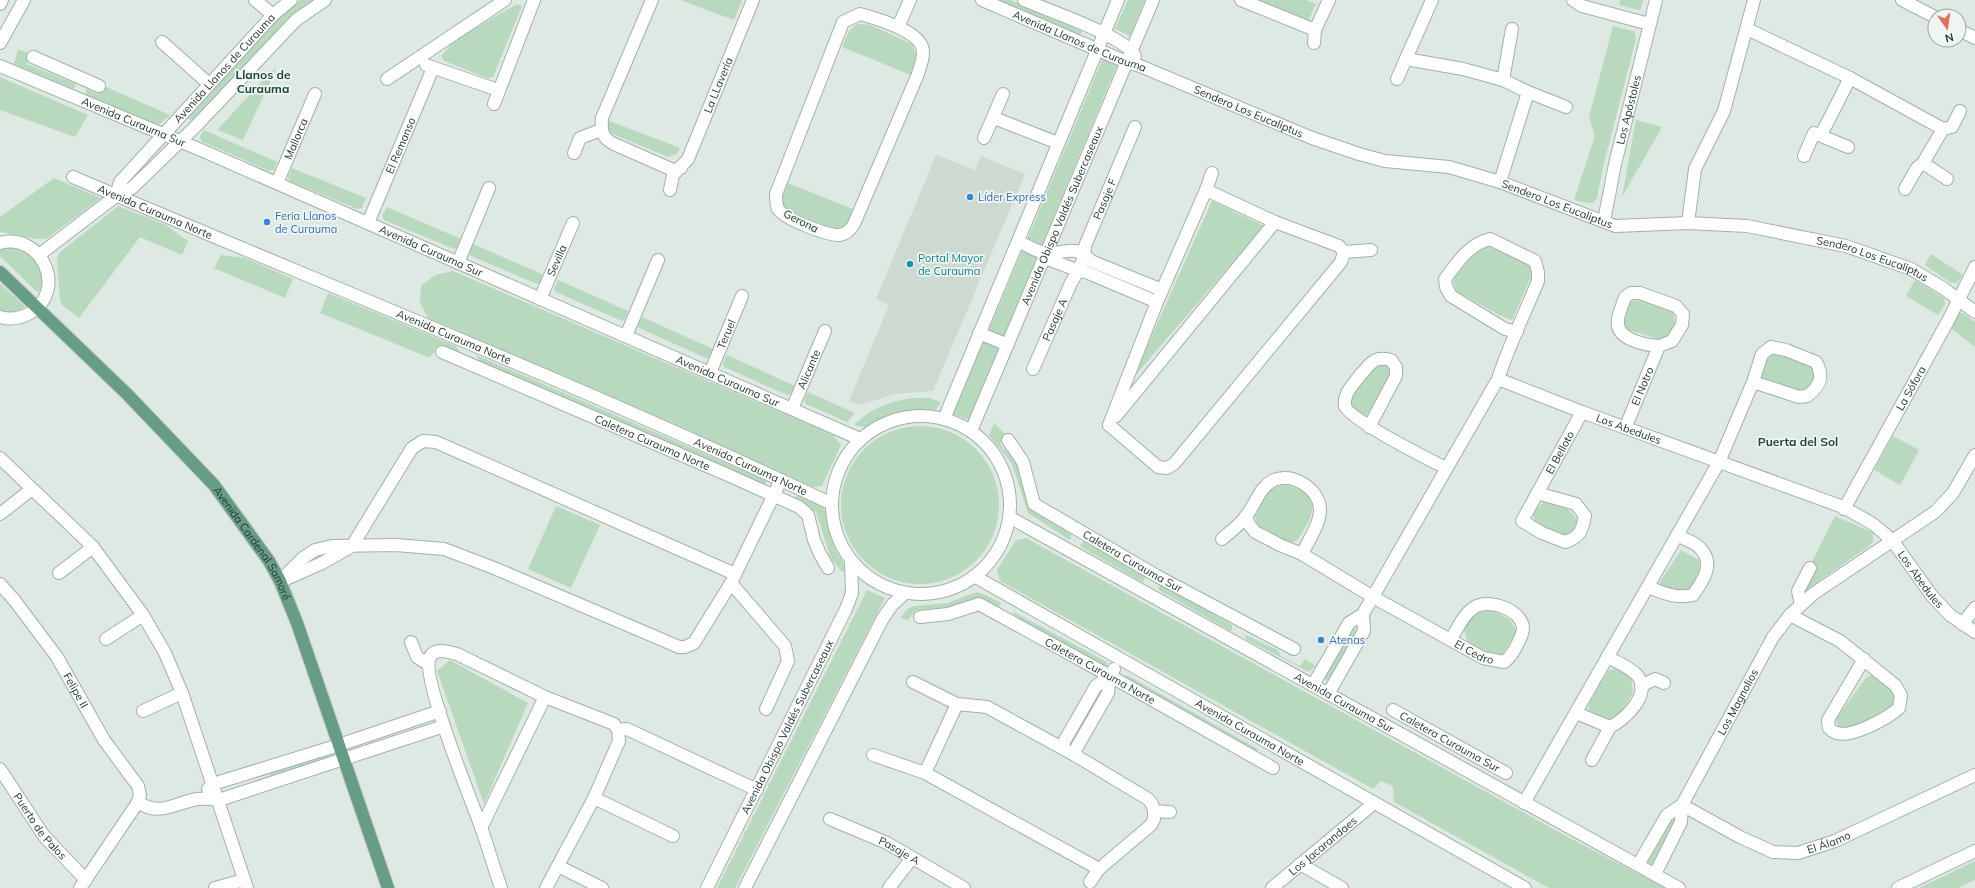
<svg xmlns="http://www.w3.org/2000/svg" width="1975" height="888" viewBox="0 0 1975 888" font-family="Mulish,sans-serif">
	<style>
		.built { fill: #ced9d2 }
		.green { fill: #b9d9be }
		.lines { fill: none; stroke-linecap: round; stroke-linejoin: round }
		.minor-casing { stroke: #a3b0a9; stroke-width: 14 }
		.major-casing { stroke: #bdc3c1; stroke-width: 14 }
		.minor { stroke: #fff; stroke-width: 12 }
		.major { stroke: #679c87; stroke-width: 12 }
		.shop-dot { fill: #3f7fe0; stroke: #eff6f2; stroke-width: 1.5 }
		.culture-dot { fill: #0f9aa8; stroke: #eff6f2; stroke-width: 1.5 }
		.labels { text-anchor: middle; stroke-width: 3.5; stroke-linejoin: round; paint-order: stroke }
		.street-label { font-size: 11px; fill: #22382f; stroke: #eff6f2 }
		.shop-label { font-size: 11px; fill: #366cbe; stroke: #eff6f2; text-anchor: start }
		.culture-label { font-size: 11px; fill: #0d838f; stroke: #eff6f2; text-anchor: start }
		.neighbourhood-label { font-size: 12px; font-weight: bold; fill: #1f4839; stroke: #eff6f2 }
	</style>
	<rect width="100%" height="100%" fill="#dfe9e3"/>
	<polygon class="built" points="936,155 975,170 981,156 1025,174 933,391 894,394 860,405 849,401 889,305 876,299"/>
	<g class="green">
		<polygon points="300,0 314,0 285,22 195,118 192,121 187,117 280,16"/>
		<polygon points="680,0 742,0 734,20"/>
		<polygon points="996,0 1010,0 1082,31 1080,36"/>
		<polygon points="1128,0 1145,0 1130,36 1115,29"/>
		<polygon points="1251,0 1307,0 1316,4 1307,24"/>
		<polygon points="1620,0 1643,0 1641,9 1638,10 1619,5"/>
		<polygon points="517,4 522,6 493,77 487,78 444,61 441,56 455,40"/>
		<polygon points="857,24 870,25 912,44 916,55 911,75 842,47 849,31"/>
		<polygon points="1613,26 1633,31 1635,33 1636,39 1604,163 1597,198 1593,203 1587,203 1574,200 1595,136 1589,117"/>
		<polygon points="18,49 30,54 27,64 76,84 74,89 14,64"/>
		<polygon points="1103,58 1117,65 1042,245 1027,240"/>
		<polygon points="277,67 243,140 217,130 269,74"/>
		<polygon points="0,77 88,115 75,137 0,110"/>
		<polygon points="104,86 170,115 160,124 156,125 85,94 87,89 98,94"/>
		<polygon points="607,120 680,148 677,154 668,157 610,133 607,125"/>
		<polygon points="1636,120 1662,127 1622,197"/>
		<polygon points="204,130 277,162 274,170 269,171 201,141 200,136"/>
		<polygon points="292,168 366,198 362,208 357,209 290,181 288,176"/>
		<polygon points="54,178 101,198 46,239 35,239 0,232 0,217"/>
		<polygon points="788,183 855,210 846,227 836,232 785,208 781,200"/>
		<polygon points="1212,201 1264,226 1133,378"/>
		<polygon points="118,206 166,225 188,241 182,255 140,237 79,318 62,305 60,300 57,260 59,253"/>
		<polygon points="387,207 461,239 457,248 454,249 384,220 382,216"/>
		<polygon points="473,244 544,275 540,283 537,284 471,256 469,253"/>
		<path d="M0,247C4,247 9,246 13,247C33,250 51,275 38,293L0,256Z"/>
		<polygon points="1491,247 1530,263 1533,272 1512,320 1501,316 1456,291 1453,280 1477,249"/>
		<polygon points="1022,251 1037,257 1004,337 989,330"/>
		<polygon points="1931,254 1963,275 1957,283 1951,283 1925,265"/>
		<polygon points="221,255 245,258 293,279 285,298 214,268"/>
		<polygon points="453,271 833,435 841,445 822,486 813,487 428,318 420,303 421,286 435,275"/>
		<polygon points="558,280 628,311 625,319 622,321 556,292 554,289"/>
		<polygon points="1915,280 1944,298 1945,304 1938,315 1906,296"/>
		<polygon points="0,284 25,306 16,313 0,312"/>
		<polygon points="328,293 456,346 464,359 437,347 430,358 320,313"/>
		<path d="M1639,300L1673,310C1677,324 1673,333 1661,340L1626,329L1622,319L1629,302Z"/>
		<polygon points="1959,313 1963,313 1975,322 1975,347 1949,327"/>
		<polygon points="642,317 713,349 709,358 706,358 639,328 638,326"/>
		<polygon points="984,341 1000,347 969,420 953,414"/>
		<path d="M1776,352L1812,366L1816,375L1809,389L1801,394L1763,381C1760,369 1765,358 1776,352Z"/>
		<polygon points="476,355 766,480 766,485 763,487 483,366"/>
		<polygon points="727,355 795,386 791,394 787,395 724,367 723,363"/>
		<polygon points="1382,364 1389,365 1392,370 1369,415 1359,416 1350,410 1349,397 1375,368"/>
		<polygon points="808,392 855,413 847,422 806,404 804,400"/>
		<path d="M912,398H929L941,402L936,409L933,410L900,414L888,417L867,428L854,425C871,408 889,402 912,398Z"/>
		<polygon points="994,423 1008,437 1000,444 1009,454 1014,456 1036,512 1071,534 1071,539 1068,539 1028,513 1012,464 989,435"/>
		<circle cx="920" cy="505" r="79"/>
		<polygon points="1893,436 1919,450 1900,485 1874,470"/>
		<path d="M1284,484C1290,486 1300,489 1305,493C1321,509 1306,526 1297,541L1288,543L1257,525L1254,513L1270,489Z"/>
		<polygon points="797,495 824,508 835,549 847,569 842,572 831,559 816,512 794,501"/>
		<polygon points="1544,502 1568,509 1578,521 1572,533 1565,536 1535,523 1533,512"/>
		<polygon points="556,506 600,525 571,588 528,569"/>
		<polygon points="1835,516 1869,531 1873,534 1873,542 1868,547 1823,578 1802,595 1816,565 1812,562"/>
		<polygon points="1026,538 1568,837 1665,888 1549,888 1394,802 1393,786 1381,781 1373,789 1000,581 997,570 1016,540"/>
		<polygon points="1084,541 1145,577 1144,581 1142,582 1081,547 1080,545"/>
		<polygon points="1681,550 1699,560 1700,575 1686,593 1678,594 1659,583"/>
		<polygon points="1160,585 1162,585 1232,625 1232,630 1230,631 1159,590 1158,588"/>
		<polygon points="867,590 885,598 735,888 717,888"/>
		<polygon points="977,592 986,595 1001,603 998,609 933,614 932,609 916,610 908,620 900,618 907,609 914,606 947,603"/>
		<polygon points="1489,609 1509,619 1517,631 1502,655 1489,655 1468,644 1464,629 1473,615"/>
		<polygon points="1014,612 1107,662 1107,664 1106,667 1013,618"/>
		<polygon points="1353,628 1358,631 1329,682 1323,678"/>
		<polygon points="1246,635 1278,650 1281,656 1300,666 1305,659 1316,666 1309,672 1245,639"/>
		<polygon points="450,660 528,703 484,804 437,671"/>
		<polygon points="1620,669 1631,677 1633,693 1619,716 1607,719 1588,710 1590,700 1609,670"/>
		<polygon points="1127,675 1258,749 1256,752 1253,753 1124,678"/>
		<polygon points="1871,675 1876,676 1895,691 1897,701 1886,714 1846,728 1838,726 1836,719 1865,679"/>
		<polygon points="326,755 329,756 328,760 273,778 270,775 272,772"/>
		<polygon points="1672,814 1680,818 1652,865 1647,862"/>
		<polygon points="1975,861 1975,880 1958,888 1919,888"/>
	</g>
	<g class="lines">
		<g class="minor-casing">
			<g id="minor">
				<polyline points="255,0 273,15"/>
				<path d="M652,0L602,118C601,131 602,138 614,144L673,170L681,168"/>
				<path id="s1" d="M982,0L1124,61L1140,66L1312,138L1359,154L1385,161L1449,167L1500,182L1615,226L1688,223L1747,226L1846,246L1911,269L1943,288L1975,312"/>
				<path d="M1024,0C1047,10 1125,36 1135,56"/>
				<polyline points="1241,0 1315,30"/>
				<polyline points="1573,0 1582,6 1649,24"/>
				<polyline points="1902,0 1935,17"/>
				<polyline points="0,4 2,0"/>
				<path d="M860,14C877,19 924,31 923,53C923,60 920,67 918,74L854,224C851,229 847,234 840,235C829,236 784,219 778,209C776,204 776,199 776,194L843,22Z"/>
				<polyline points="898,27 910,0"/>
				<polyline points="1747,29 1850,78 1943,129 1923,163"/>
				<polyline points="1959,30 1975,38"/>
				<polyline points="162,42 209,84"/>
				<polyline points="0,43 24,0"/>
				<polyline points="1314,43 1315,30 1329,0"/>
				<polyline points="33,57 99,86"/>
				<polyline points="1406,59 1463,69 1503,80 1528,92 1566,107"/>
				<polyline points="426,65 498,90"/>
				<path id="s2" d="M0,66L201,150L860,439"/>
				<polyline points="387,79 505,0"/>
				<polyline points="1397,79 1432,0"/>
				<polyline points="1503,80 1512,29"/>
				<polyline points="494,104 534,0"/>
				<polyline points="994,118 1058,143"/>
				<polyline points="1943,129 1952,127 1960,111"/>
				<polyline points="1821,135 1850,78"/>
				<polyline points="984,138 1003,94"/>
				<polyline points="574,153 580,138 601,130"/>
				<polyline points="1804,156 1814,133 1848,147"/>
				<path id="s3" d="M73,177C326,285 583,386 832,504"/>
				<polyline points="1500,182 1528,92"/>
				<path id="s4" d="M277,183L315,94"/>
				<polyline points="1905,189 1917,168 1923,163 1947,179"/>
				<path id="s5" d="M670,190L673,175L688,159L753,0"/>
				<polyline points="1206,190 1275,222 1339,246 1344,252 1371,250"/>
				<path id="s6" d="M116,196L120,182L273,15L291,0"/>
				<path id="s7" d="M1604,221L1615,164L1656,0"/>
				<path id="s8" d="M368,223L433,68"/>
				<polyline points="1688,223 1695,169 1724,111 1754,0"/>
				<path d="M1018,241C1026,245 1038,253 1047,253C1067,254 1074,243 1091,261L1162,290"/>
				<path d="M0,243C42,232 68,291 30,313C21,318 10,320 0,317"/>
				<polyline points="39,255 116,196 132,188 197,125 296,20 325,0"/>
				<polyline points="1045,258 1079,271 1086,272 1157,302"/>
				<polyline points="458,263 489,188"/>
				<path id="s9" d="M540,299L573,223"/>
				<polyline points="979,333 1008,345"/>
				<polyline points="626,336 658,260"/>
				<path id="s10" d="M442,352L728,475L799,507L808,515L814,540L820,554L828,568"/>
				<path id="s11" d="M1033,369L1071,283C1078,271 1085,260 1085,246L1135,127"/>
				<path id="s12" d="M710,373L742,296"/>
				<path id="s13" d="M1498,379L1582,412L1843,507L1873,524L1892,540L1932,596L1950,615L1975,632"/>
				<path id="s14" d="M792,409L825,331"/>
				<polyline points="1116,416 1275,222"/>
				<circle cx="921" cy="505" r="89"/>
				<polyline points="944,419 1118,0"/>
				<polyline points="1109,425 1158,467 1167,468 1174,464 1341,262 1344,252"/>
				<polyline points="1109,425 1157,302 1206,190 1212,173"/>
				<path id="s15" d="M1626,426L1659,346L1672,341L1682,325L1683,314L1676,306L1640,293H1631L1625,297C1623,304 1619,312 1618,319C1614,339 1644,345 1659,346"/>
				<path d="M1369,427L1396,376V367L1391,360C1374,356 1372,362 1361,374C1354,384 1343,393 1345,406C1346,418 1430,460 1446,468"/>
				<path id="s16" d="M971,431L1153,0"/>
				<path id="s17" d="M1008,440L1023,462L1034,504L1157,576L1294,649"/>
				<polyline points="0,458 93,547 143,615 165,653 182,693 247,888"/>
				<path id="s18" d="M1537,493L1576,504L1585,516C1582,531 1580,537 1565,542L1542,533L1522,521L1582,412"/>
				<path id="s19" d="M1844,509L1949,319L1975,267"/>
				<polyline points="0,514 32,489"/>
				<path id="s20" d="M1246,516L1248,523L1255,532L1280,545L1302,554L1373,597L1483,658L1504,662C1511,657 1513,652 1517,645C1520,639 1523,634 1523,628C1522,610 1489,598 1475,607C1464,613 1458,628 1451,639"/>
				<path id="s21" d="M1009,517L1679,888"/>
				<path d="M1222,539C1230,532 1240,525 1246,516C1256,504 1259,487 1274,480C1292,472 1318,488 1320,508C1321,523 1308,541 1302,554"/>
				<polyline points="59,573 93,547"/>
				<path id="s22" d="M974,576L1525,888"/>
				<polyline points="286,579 322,563 352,546 412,448 423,441 436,442 735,574"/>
				<polyline points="280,581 303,558 315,550 332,546 396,545 444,549 494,568 679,647 685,647 694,643 731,583 781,480"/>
				<polyline points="731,583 785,646 788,661 766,709"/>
				<path id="s23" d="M0,584L15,601L57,657L104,740L138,786L140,795L138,802L80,888"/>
				<path d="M1648,587C1664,593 1676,599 1693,595C1703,581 1716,563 1699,547C1694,542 1684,539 1677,535"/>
				<polyline points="1801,604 1798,591 1810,568"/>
				<path d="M1790,615L1840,641L1895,685L1901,695L1899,708C1888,718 1852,738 1837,733C1834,733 1831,730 1829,728L1828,720L1864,659"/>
				<path id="s24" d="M920,617L948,614L979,604L1110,676L1273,768"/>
				<polyline points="1962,624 1975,608"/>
				<polyline points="106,639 143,615"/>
				<polyline points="411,642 417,657 428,664"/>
				<polyline points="913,682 957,704 987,707 1073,754 1148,799 1152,804 1154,811 1170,812"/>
				<path d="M1313,685L1349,623L1363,614L1498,379C1509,345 1525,313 1538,281V272L1535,261L1490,239C1468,245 1458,262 1445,279L1446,287L1451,296L1505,329L1517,332"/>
				<polyline points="1641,686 1655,679 1664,683"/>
				<polyline points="1328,694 1364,631 1363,614"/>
				<path id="s25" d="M1393,710L1506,773"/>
				<polyline points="143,711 182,693"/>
				<path d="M1576,713L1610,727C1625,719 1653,694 1637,675C1629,667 1617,662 1607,657"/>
				<polyline points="1061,747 1096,686 1110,676"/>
				<polyline points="1073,754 1108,693 1110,676 1114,669"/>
				<polyline points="873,755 925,773 1099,869 1090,882"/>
				<polyline points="1592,760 1610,727"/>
				<path id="s26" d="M0,769L44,836L86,880"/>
				<polyline points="925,773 957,704"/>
				<polyline points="208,789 213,784 339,745 440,711"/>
				<polyline points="594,798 673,836"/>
				<path d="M138,802C159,817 175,803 197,799C204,798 212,799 219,800L444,726"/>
				<path d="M1524,803L1719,462L1753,382L1762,354L1771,347L1786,350L1816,362C1824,376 1820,387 1807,396L1799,397L1753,382"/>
				<path id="s27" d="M1682,805L1740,837L1773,852L1798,853L1835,841L1975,775"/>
				<path id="s28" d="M830,819L887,843L964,888"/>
				<polyline points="481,828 545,697"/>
				<polyline points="1300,864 1342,888"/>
				<path id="s29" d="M1638,865L1667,815L1682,805L1773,637L1790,615L1813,594L1935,512L1953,493L1975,455"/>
				<polyline points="558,866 602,888"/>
				<polyline points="1099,869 1151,825 1154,819 1154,811"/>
				<polyline points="1655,874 1681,822 1682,805"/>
				<polyline points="215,888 244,880"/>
				<path d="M501,888C494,868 488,847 481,827C472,802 420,675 430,657C435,647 448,652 457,654L545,697L614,724L618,730L627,729L757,790"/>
				<polyline points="546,888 594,798 619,741 618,730"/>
				<path id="s30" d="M707,888L846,609L852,593L851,562"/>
				<polyline points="745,888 883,618 893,604 905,593"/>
				<polyline points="889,888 912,858"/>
				<path id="s31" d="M1272,888L1373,804"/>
				<polyline points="1898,888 1975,851"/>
			</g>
		</g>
		<g class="major-casing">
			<g id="major">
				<path id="s32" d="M0,272L127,394L214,485L269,561L280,581L297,623L388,888"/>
			</g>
		</g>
		<use href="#minor" class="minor"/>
		<use href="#major" class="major"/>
	</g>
	<g class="shop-dot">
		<circle cx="970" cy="197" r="4"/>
		<circle cx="267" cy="222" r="4"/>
		<circle cx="1321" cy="640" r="4"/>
	</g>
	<circle class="culture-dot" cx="910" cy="264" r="4"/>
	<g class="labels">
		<g class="street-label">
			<text dy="4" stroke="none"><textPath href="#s1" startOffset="106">Avenida Llanos de Curauma</textPath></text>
			<text dy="4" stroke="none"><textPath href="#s6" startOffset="169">Avenida Llanos de Curauma</textPath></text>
			<text dy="4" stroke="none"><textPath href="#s5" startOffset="117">La LLavería</textPath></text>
			<text dy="4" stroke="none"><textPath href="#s7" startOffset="114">Los Apóstoles</textPath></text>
			<text dy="4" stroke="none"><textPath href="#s1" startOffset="289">Sendero Los Eucaliptus</textPath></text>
			<text dy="4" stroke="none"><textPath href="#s2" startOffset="145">Avenida Curauma Sur</textPath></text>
			<text dy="4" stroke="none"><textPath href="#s4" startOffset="48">Mallorca</textPath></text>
			<text dy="4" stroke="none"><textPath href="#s8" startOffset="84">El Remanso</textPath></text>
			<text dy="4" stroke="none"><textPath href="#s11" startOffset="185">Pasaje F</textPath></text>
			<text dy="4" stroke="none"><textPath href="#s1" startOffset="613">Sendero Los Eucaliptus</textPath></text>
			<text dy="4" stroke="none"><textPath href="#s3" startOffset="89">Avenida Curauma Norte</textPath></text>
			<text dy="4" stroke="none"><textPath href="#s16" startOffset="234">Avenida Obispo Valdés Subercaseaux</textPath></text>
			<text transform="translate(801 221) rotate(27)" y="4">Gerona</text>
			<text dy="4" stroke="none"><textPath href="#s2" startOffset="469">Avenida Curauma Sur</textPath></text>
			<text dy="4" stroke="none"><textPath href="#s1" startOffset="937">Sendero Los Eucaliptus</textPath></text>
			<text dy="4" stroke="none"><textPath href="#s9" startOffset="42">Sevilla</textPath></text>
			<text dy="4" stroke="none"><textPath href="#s11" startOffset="54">Pasaje A</textPath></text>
			<text dy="4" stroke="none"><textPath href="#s12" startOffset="42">Teruel</textPath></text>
			<text dy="4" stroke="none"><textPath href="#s3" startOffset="413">Avenida Curauma Norte</textPath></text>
			<text dy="4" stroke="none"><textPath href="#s14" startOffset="43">Alicante</textPath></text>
			<text dy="4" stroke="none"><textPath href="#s2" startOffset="793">Avenida Curauma Sur</textPath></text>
			<text dy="4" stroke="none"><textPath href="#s15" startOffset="43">El Notro</textPath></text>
			<text dy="4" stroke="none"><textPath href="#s19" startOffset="138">La Sófora</textPath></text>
			<text dy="4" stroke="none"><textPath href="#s13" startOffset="140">Los Abedules</textPath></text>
			<text dy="4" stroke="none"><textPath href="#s10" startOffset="229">Caletera Curauma Norte</textPath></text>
			<text dy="4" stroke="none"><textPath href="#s18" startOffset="217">El Belloto</textPath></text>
			<text dy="4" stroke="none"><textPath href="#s3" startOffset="737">Avenida Curauma Norte</textPath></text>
			<text dy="4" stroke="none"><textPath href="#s32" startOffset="372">Avenida Cardenal Samoré</textPath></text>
			<text dy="4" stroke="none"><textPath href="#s17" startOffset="184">Caletera Curauma Sur</textPath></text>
			<text dy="4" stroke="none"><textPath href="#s13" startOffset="476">Los Abedules</textPath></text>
			<text dy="4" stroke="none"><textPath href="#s20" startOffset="269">El Cedro</textPath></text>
			<text dy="4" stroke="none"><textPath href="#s24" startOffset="199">Caletera Curauma Norte</textPath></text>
			<text dy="4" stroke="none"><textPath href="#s23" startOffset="131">Felipe II</textPath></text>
			<text dy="4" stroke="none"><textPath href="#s29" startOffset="193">Los Magnolios</textPath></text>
			<text dy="4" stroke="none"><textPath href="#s21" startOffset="383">Avenida Curauma Sur</textPath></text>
			<text dy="4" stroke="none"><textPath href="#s30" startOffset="180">Avenida Obispo Valdés Subercaseaux</textPath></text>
			<text dy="4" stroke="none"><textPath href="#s22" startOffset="317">Avenida Curauma Norte</textPath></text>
			<text dy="4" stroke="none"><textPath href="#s25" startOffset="65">Caletera Curauma Sur</textPath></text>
			<text dy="4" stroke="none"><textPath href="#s26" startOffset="70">Puerto de Palos</textPath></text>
			<text dy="4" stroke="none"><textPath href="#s27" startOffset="160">El Álamo</textPath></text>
			<text dy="4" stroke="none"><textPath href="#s31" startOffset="66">Los Jacarandaes</textPath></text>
			<text dy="4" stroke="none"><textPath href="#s28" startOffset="76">Pasaje A</textPath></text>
		</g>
		<g class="shop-label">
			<text x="978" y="201">Líder Express</text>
			<text x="275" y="220">Feria Llanos<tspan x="275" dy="13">de Curauma</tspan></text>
			<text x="1329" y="644">Atenas</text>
		</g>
		<g class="culture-label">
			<text x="918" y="262">Portal Mayor<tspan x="918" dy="13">de Curauma</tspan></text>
		</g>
		<g class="neighbourhood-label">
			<text x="263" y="79">Llanos de<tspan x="263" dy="14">Curauma</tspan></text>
			<text x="1798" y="446">Puerta del Sol</text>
		</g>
	</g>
	<g transform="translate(1947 28) rotate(167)"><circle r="19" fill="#eff6f2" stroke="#9daaa4"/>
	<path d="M0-3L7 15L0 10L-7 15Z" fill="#e76e5f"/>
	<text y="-6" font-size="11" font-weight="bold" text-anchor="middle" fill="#22382f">N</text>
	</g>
</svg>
